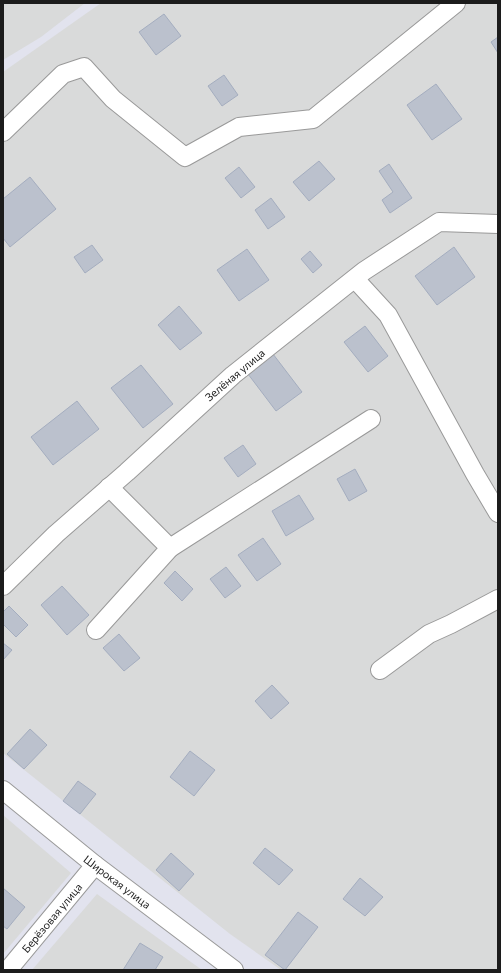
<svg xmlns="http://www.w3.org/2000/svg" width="501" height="973" viewBox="0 0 501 973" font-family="Commissioner,sans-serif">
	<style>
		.residential { fill: #d9dada }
		.building { fill: #bbc1cd; stroke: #a4adbf }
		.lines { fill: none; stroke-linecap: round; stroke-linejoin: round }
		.minor-casing { stroke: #999; stroke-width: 20 }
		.minor { stroke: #fff; stroke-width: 18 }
		.labels { text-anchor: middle; stroke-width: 3.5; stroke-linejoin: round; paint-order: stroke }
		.street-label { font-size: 11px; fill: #1c1c1c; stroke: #fff }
	</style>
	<rect width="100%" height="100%" fill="#e2e3ee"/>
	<g class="residential">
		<polygon points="3,3 85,3 41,37 3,60"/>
		<polygon points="101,3 498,3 498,970 281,970 230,934 3,753 3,72"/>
		<polygon points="3,815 71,873 3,954"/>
		<polygon points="97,894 202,970 32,970"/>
	</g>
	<g class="building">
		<polygon points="164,14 181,36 156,55 139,32"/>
		<polygon points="498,37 498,53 491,42"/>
		<polygon points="224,75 238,95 222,106 208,86"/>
		<polygon points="436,84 462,119 432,140 407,105"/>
		<polygon points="319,161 335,179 309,201 293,182"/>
		<polygon points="389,164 412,198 390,213 382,200 393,192 379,171"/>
		<polygon points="239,167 255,187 241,198 225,178"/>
		<polygon points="30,177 56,209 10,247 3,238 3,199"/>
		<polygon points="271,198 285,217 268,229 255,210"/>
		<polygon points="92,245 103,260 85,273 74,257"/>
		<polygon points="454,247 475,277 437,305 415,276"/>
		<polygon points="247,249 269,280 239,301 217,270"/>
		<polygon points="310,251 322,265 313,273 301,259"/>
		<polygon points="179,306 202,333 180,350 158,325"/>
		<polygon points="365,326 388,356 368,372 344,342"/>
		<polygon points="273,354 302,392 276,411 248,374"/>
		<polygon points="141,365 173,404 143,428 111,388"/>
		<polygon points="77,401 99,429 53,465 31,437"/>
		<polygon points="243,445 256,464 238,477 224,458"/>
		<polygon points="355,469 367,491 349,501 337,479"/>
		<polygon points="299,495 314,519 286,536 272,511"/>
		<polygon points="263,538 281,564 257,581 238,555"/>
		<polygon points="226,567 241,586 225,598 210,579"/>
		<polygon points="175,571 193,589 182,601 164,583"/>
		<polygon points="62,586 89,615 67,635 41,605"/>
		<polygon points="9,606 28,625 16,637 3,624 3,612"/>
		<polygon points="119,634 140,658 124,671 103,648"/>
		<polygon points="3,643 12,650 3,660"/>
		<polygon points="272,685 289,703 271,719 255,701"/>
		<polygon points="30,729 47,745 24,769 7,754"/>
		<polygon points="190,751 215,770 194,796 170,777"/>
		<polygon points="78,781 96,794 80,814 63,801"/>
		<polygon points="265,848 293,870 279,885 253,863"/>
		<polygon points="171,853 194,874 179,891 156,870"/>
		<polygon points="360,878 383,897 365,916 343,899"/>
		<polygon points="3,888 25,907 7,929 3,926"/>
		<polygon points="298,912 318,927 285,970 265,955"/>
		<polygon points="140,943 163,957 155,970 123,970"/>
	</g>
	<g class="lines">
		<g class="minor-casing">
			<g id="minor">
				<polyline points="3,132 63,74 84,67 113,99 185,157 239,127 313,119 456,3"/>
				<polyline points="355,279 388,315 475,474 498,513"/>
				<polyline points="170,548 371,419"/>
				<polyline points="3,586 56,534 127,472 233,375 364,271 439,222 498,224"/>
				<polyline points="96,630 170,548 109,487"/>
				<polyline points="380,670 429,634 451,624 498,599"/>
				<polyline points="3,790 95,865 234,970"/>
				<polyline points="8,970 95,865"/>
			</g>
		</g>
		<use href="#minor" class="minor"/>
	</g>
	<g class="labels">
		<g class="street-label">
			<text transform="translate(235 375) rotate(-40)" y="4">Зелёная улица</text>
			<text transform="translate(117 882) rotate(37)" y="4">Широкая улица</text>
			<text transform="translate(52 918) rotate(-50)" y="4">Берёзовая улица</text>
		</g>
	</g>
	<rect width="501" height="973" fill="none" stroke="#1c1c1c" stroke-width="8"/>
</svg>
